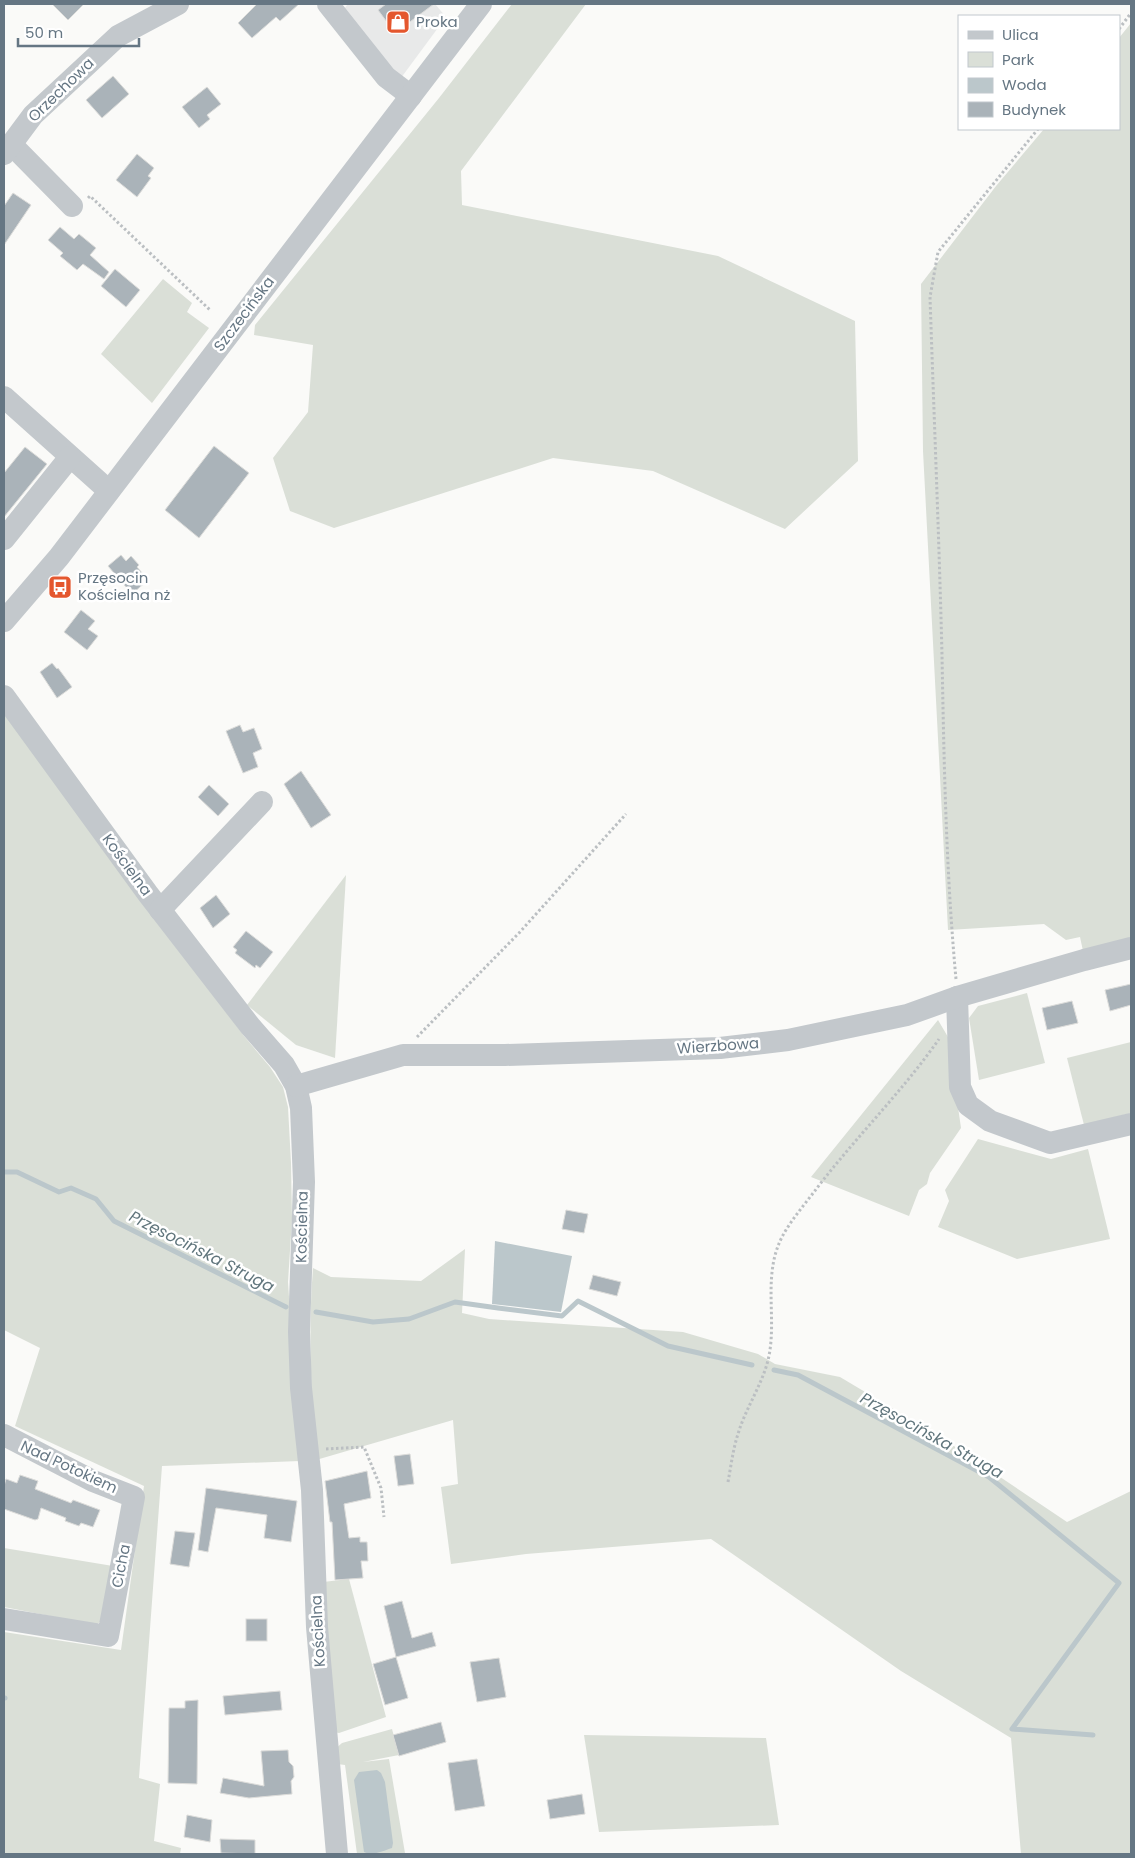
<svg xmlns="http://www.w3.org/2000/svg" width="1135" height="1858" viewBox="0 0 1135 1858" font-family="Poppins,sans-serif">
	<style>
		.built { fill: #e8e9e9 }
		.green { fill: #dadfd7 }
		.water { fill: #bbc7cb }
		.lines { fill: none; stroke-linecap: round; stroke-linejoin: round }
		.stream { stroke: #bbc7cb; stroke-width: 5 }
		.building { fill: #aab3b9; stroke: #dcdcda }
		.path { stroke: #bbbfc2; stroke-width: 3; stroke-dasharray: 2.5 2.5; stroke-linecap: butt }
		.minor { stroke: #c3c8cc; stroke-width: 22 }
		.labels { text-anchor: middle; stroke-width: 5; stroke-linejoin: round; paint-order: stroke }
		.poi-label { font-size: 15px; fill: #657683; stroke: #fff; text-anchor: start }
		.street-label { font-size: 15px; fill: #657683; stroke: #fff }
		.water-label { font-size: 16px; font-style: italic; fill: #60757c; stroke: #fff }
	</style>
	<rect width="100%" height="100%" fill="#fafaf8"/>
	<polygon class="built" points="348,4 435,4 446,17 395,86 340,14"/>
	<g class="green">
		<polygon points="512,4 586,4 461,171 462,205 718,256 855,321 858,461 785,529 653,471 553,458 334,528 290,511 273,458 308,412 313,345 254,335 255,325 439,98"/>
		<polygon points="1131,23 1131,939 1083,951 1080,937 1066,940 1044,924 948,930 923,451 921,284 996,186 1044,129 1119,129 1119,38"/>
		<polygon points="163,279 192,303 187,312 209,328 152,403 101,354"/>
		<polygon points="4,710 244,1036 270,1067 283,1087 288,1107 291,1163 292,1219 288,1282 300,1461 162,1466 139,1778 160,1784 154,1841 181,1848 180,1854 4,1854 4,1632 121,1650 144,1486 15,1426 40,1348 4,1330"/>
		<polygon points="346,875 335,1058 296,1045 247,1005"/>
		<polygon points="1027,993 1045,1063 979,1080 969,1018 978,1006"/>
		<polygon points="938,1020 948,1037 961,1128 930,1173 927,1184 919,1190 909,1216 811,1177"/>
		<polygon points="1131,1042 1131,1113 1084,1125 1067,1058"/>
		<polygon points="978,1139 1051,1159 1088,1149 1110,1239 1017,1259 938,1227 949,1201 945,1190"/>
		<path d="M465,1249L462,1313L489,1319L683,1332L758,1354L775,1364L840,1377L939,1436L1067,1522L1131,1491V1854H1021L1011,1738L901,1671L711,1539L526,1554L451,1564L441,1487L458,1484L453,1420L316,1460C311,1396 308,1332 313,1268L331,1277L421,1281Z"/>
		<polygon points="4,1548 113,1566 108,1616 96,1625 4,1607"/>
		<polygon points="349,1579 386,1717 339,1733 334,1732 323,1582"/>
		<polygon points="392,1729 399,1755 363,1762 389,1759 405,1853 357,1854 345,1765 337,1764 334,1750 342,1743"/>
		<polygon points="584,1735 766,1738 779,1825 599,1832"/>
	</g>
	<g class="water">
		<polygon points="495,1241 572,1256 561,1312 492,1304"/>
		<path d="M377,1770L381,1773L385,1782L393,1843L392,1848C383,1851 373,1856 364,1852L354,1780L359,1772Z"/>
	</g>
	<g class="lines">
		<g class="stream">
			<polyline points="4,1172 17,1172 59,1192 71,1188 96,1199 114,1221 286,1307"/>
			<polyline points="316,1312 373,1322 409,1319 455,1302 498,1308 562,1316 578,1301 668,1346 752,1365"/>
			<polyline points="774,1370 798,1375 989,1477 1119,1583 1012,1729 1093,1735"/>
			<polyline points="4,1698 5,1698"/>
		</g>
	</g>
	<g class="building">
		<polygon points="52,4 84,4 68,20"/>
		<polygon points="257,4 299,4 280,21 276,17 252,38 238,23"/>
		<polygon points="386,4 434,4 395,33 378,10"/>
		<polygon points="113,76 129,94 102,118 86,100"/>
		<polygon points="207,87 221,104 207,115 210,119 199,128 182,107"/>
		<polygon points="137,154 154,168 148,176 151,178 137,197 116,180"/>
		<polygon points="13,193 31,205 4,245 4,206"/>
		<polygon points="60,227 74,239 79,234 96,248 90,255 109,272 104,279 83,264 77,270 60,256 63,253 48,240"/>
		<polygon points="115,269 140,290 126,307 101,286"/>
		<polygon points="214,446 249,473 199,538 165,510"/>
		<polygon points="25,447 47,464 4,517 4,473"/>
		<polygon points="121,555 126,561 131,556 139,565 137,567 148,580 132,594 108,566"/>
		<polygon points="81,610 95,621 88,629 98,636 87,650 64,632"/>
		<polygon points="52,663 57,669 58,668 72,687 57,698 40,672"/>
		<polygon points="240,725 243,732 254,728 262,749 253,753 258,767 243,773 226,731"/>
		<polygon points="301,771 331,815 311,828 284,784"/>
		<polygon points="209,785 229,804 218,816 198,797"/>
		<polygon points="216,895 230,914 213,928 200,908"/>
		<polygon points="246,931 273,952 260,968 256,965 255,968 235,953 237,950 233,947"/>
		<polygon points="1131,984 1131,1005 1110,1011 1105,990"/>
		<polygon points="1072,1001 1078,1023 1047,1030 1042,1008"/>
		<polygon points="566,1210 588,1214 584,1233 562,1229"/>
		<polygon points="593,1275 621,1282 617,1296 589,1289"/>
		<polygon points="410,1454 414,1484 398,1486 394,1456"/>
		<polygon points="367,1471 371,1498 344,1504 349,1538 360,1537 360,1542 367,1542 368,1561 361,1561 363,1578 335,1580 332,1522 330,1522 325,1481"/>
		<polygon points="20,1475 38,1481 35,1489 71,1503 73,1500 100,1510 93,1527 81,1523 79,1526 65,1521 66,1518 41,1508 38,1519 35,1520 4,1509 4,1486 6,1479 17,1483"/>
		<polygon points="206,1488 297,1501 291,1542 264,1538 267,1515 216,1508 208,1552 198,1550"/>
		<polygon points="175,1531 195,1533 189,1567 170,1564"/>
		<polygon points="402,1601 412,1638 432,1632 436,1646 396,1657 384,1606"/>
		<rect x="246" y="1619" width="21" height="22"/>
		<polygon points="396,1657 408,1698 385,1705 373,1664"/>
		<polygon points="499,1658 506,1697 477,1702 470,1662"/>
		<polygon points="280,1691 282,1710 225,1715 223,1696"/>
		<polygon points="198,1700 197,1784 168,1783 169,1708 185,1708 185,1701"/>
		<polygon points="441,1722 446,1742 399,1756 393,1735"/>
		<polygon points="288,1750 289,1762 293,1766 294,1777 291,1781 292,1794 249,1798 220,1793 223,1778 264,1786 261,1751"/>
		<polygon points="477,1759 485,1806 455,1811 448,1763"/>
		<polygon points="582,1794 585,1814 550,1819 547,1800"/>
		<polygon points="187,1815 212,1820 210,1842 184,1837"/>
		<polygon points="220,1839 255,1840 255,1854 221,1853"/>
	</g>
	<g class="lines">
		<g class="path">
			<polyline points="1119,29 1131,13"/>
			<polyline points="88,198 90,196 210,310"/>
			<path d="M956,979C946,871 944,763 942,655C939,535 934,416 930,297L938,252L1038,129"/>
			<polyline points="417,1037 519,933 626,814"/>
			<polyline points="326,1449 364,1447 381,1488 384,1517"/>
			<path d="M728,1482C731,1466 733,1449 738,1434C745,1410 760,1388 767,1364C779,1322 761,1278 782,1237C791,1220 805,1204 817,1188C856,1137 902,1092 939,1039"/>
		</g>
		<g class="minor">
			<polyline points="328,4 386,77 411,96"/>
			<polyline points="11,144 72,206"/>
			<polyline points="4,154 33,115 118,36 178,4"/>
			<polyline points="4,397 109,491"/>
			<polyline points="4,539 70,457"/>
			<polyline points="4,621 59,557 481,4"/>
			<polyline points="4,696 148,894 250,1026 284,1065 296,1086 301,1108 304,1182 299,1332 301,1388 312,1490 317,1627 337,1854"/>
			<polyline points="160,910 262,802"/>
			<polyline points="957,997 960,1087 968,1105 990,1121 1050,1143 1131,1124"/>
			<polyline points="296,1086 403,1055 505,1055 720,1048 788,1040 907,1015 957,997 1084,960 1131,948"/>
			<polyline points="4,1435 93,1481 134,1497 108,1636 4,1619"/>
		</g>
	</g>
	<defs>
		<g id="shop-square" transform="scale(1.25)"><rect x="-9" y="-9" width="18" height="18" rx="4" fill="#e4572e" stroke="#fff"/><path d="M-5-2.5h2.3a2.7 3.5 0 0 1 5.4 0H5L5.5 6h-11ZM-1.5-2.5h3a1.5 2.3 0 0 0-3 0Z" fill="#fff"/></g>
		<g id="bus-square" transform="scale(1.25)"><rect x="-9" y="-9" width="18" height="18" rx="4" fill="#e4572e" stroke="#fff"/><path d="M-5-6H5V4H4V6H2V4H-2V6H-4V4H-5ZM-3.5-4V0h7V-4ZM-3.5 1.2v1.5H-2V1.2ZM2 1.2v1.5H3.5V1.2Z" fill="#fff"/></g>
	</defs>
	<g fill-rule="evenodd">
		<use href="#shop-square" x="398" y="22"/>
		<use href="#bus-square" x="60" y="587"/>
	</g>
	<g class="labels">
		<g class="poi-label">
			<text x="416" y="27">Proka</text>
			<text x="78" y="583">Przęsocin<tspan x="78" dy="17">Kościelna nż</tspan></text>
		</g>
		<g class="street-label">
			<text transform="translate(61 90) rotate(-44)" y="5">Orzechowa</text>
			<text transform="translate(244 314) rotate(-53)" y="5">Szczecińska</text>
			<text transform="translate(127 865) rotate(54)" y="5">Kościelna</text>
			<text transform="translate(718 1046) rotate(-4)" y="5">Wierzbowa</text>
			<text transform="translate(302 1227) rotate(-89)" y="5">Kościelna</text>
			<text transform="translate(69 1467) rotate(25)" y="5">Nad Potokiem</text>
			<text transform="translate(121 1566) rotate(-79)" y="5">Cicha</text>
			<text transform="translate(318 1631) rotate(-93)" y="5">Kościelna</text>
		</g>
		<g class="water-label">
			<text transform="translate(202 1251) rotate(27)" y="6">Przęsocińska Struga</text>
			<text transform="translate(932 1435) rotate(29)" y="6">Przęsocińska Struga</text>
		</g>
	</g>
	<rect width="1135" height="1858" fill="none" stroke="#657683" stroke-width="10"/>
	<rect x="958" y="15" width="162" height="115" fill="#ffffff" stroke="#c1c8cd"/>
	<rect x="968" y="31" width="25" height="8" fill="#c3c8cc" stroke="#c1c8cd"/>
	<text x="1002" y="40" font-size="15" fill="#657683">Ulica</text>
	<rect x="968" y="52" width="25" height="15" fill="#dadfd7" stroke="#c1c8cd"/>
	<text x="1002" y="65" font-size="15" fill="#657683">Park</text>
	<rect x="968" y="78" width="25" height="15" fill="#bbc7cb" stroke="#c1c8cd"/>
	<text x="1002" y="90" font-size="15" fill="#657683">Woda</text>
	<rect x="968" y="102" width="25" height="15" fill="#aab3b9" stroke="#c1c8cd"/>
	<text x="1002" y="115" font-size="15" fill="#657683">Budynek</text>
	<path d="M18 38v8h121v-8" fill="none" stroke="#657683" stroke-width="2.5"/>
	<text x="25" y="38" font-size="15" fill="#657683" stroke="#ffffff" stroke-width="4" paint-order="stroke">50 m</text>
</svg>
